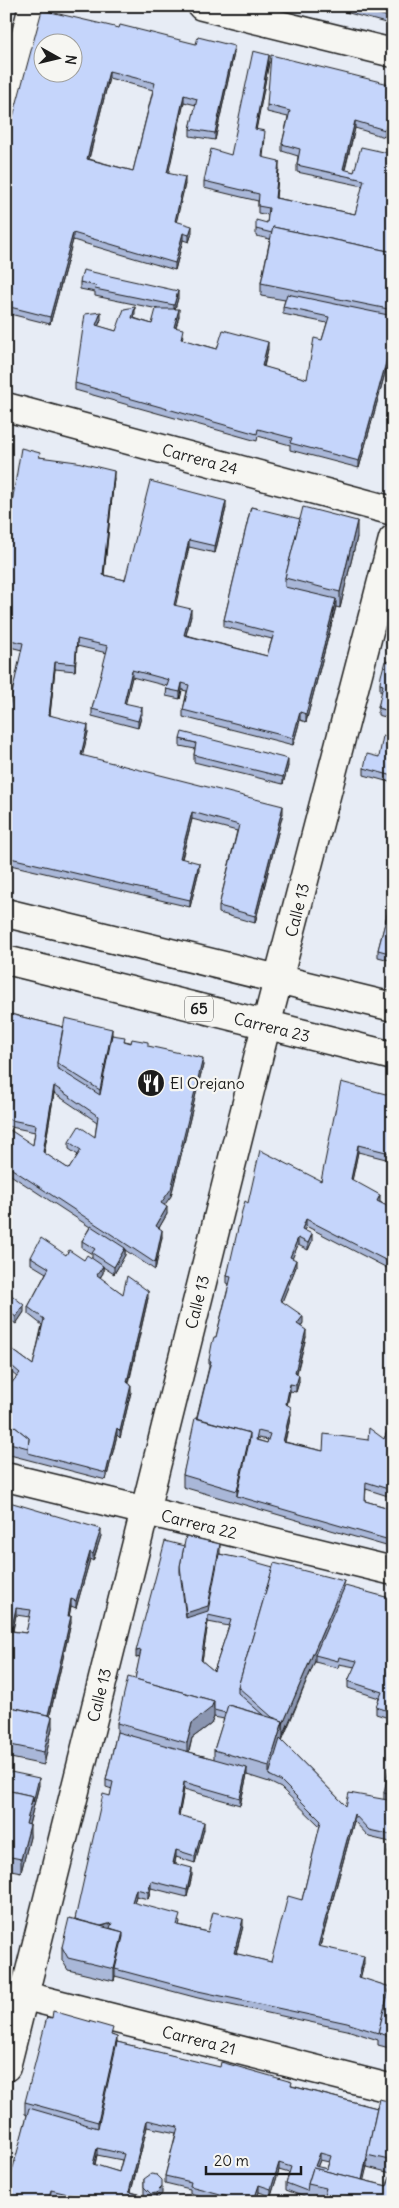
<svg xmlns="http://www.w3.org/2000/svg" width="399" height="2208" viewBox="0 0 399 2208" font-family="Delius,sans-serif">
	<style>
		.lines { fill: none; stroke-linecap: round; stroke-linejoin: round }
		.street-casing { stroke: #1c1c1c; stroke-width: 31 }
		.secondary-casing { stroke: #1c1c1c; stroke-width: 31 }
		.primary-casing { stroke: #1c1c1c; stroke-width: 31 }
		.street { stroke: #f6f6f2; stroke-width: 28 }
		.secondary { stroke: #f6f6f2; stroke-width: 28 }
		.primary { stroke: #f6f6f2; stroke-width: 28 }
		.wall { fill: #a9b7d8; stroke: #1c1c1c; fill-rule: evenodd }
		.shaded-wall { fill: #8a95b0; stroke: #1c1c1c }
		.building { fill: #c5d5fb; stroke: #1c1c1c; fill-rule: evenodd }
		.labels { text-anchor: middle; stroke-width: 4.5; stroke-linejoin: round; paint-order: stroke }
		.shield { fill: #f6f6f2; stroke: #5d5d5c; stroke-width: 1 }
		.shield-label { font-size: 15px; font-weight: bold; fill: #1c1c1c }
		.street-label { font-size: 16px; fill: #1c1c1c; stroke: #f6f6f2 }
		.poi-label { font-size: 16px; fill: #1c1c1c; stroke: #f6f6f2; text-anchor: start }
	</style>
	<rect width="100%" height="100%" fill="#e7ecf5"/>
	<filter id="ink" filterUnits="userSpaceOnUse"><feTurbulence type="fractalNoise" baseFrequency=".02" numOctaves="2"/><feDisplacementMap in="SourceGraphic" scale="10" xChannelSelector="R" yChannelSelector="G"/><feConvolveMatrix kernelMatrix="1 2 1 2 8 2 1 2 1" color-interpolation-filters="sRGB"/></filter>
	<g filter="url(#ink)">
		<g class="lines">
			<g class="street-casing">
				<g id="street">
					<polyline points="202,6 393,53"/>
					<polyline points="6,407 393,511"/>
					<polyline points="6,1477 393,1571"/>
					<polyline points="6,1991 393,2089"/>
				</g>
			</g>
			<g class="secondary-casing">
				<g id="secondary">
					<polyline points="6,113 33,6"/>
					<polyline points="6,2067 266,1026 393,539"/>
				</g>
			</g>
			<g class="primary-casing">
				<g id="primary">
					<polyline points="6,913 393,1007"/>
					<polyline points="6,960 393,1056"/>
				</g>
			</g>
			<use href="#street" class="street"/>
			<use href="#secondary" class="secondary"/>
			<use href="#primary" class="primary"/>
		</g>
		<g class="wall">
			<polygon points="323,6 393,6 393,25"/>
			<path d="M119,28L234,53L215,140L190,136V129L196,105L184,102L168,173L185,184L176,221L192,233L189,242L183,240L175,270L73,240L50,324L6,313V143ZM109,78L153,90L133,171L89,159Z"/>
			<polygon points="269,62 256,129 265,138 263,157 279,168 276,198 355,214 363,186 297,172 297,165 298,156 282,151 282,144 288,117 267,112 267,105 393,85 393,118 389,117 385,137 355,128 345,170 354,172 393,154 393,344 359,468 290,450 290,445 258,436 257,441 75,390 75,383 101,319 98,326 116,331 135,314 134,318 152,324 158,309 95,296 95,292 80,289 80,282 178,298 175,309 179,316 176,327 183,336 182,339 217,349 268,349 264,367 307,379 322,340 327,323 283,314 283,307 285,300 261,296 261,283 270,239 256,236 256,229 267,223 268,215 258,213 258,201 204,188 204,181 231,155"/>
			<polygon points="40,457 114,478 104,575 125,580 226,508 215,553 189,547 175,605 191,616 186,635 267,656 272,639 224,627 224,620 251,507 357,537 340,608 336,607 306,722 300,720 293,745 183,717 183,710 187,691 182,690 180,699 166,696 167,686 132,677 125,703 142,714 138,728 92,716 92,709 107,653 77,646 75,671 55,669 50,715 88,732 82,756 283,813 255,923 219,913 219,906 237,831 192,819 182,859 199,870 190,907 6,864 6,721 22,650 6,646 6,539"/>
			<polygon points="393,644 393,719 378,715 378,708 382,692 380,691 380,684 389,662"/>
			<polygon points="180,739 288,766 283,784 194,762 194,755 195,749 180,746"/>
			<polygon points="393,739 393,783 364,775 364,768 379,757"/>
			<polygon points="393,892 393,961 378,957 378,950"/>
			<path d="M6,1013L63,1027L112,1035L125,1041L148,1046L203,1065L171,1196L164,1205L167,1214L159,1228L162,1237L155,1270L125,1250V1255L114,1274L103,1267V1273L100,1278L123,1294L148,1298L129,1383L131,1392L120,1438L117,1435L106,1480L6,1454V1384L9,1386L17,1377L6,1368V1345L33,1365L42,1325L28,1314V1307L46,1273L31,1264V1257L66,1255L84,1260L92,1258V1254L82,1248V1241L90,1227L6,1172V1165L33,1145L35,1132L6,1126ZM54,1093L97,1122L95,1137L69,1142V1149L78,1155L69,1169L44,1153Z"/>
			<path d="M393,1096L390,1160L358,1152L352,1180L380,1202L393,1209V1271L306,1226L304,1230L312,1241L308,1250L298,1245L292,1258L296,1267L282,1301L303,1323L301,1326L306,1337L297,1373L299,1382L296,1392L290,1391L287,1404L291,1414L285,1442L323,1451L368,1440L384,1439L393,1418V1479L388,1496L366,1489L365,1501L389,1508L393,1492V1548L183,1487V1475L209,1367V1360L216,1337L229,1284L227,1283V1276L248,1203L321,1181ZM258,1438L268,1440L267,1443L257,1440Z"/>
			<polygon points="6,1298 24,1312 16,1324 6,1317"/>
			<path d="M6,1501L101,1536L93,1561L90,1559L76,1608L71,1606L69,1616L71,1623L50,1715L52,1728L44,1765L6,1757ZM16,1615L30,1617L26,1633L13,1631Z"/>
			<path d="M184,1546L220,1554L344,1587L393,1599L392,1719L376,1714V1707L379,1698L348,1688V1681L355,1667L339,1664L338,1668L315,1662V1661L282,1741L346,1806L384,1800V1793L393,1758V1866L388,1865V1852L390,1842L369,1837L354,1821L320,1947L364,1963L360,1978L390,1987L393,1974V2049L378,2045V2040L347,2030L198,1998L115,1976L114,1981L68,1970L62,1960V1947L75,1919L110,1796L112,1789L106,1787V1780L117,1732V1723L135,1679L140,1657L136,1658ZM208,1622L229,1626L214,1671L202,1661ZM214,1717L224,1719L214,1750V1759L189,1752L192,1738L211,1724ZM247,1775L269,1782L281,1788L320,1826L302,1900L271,1962L236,1954L243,1926L208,1932L179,1925L180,1922L134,1903L136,1896L148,1899L151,1888L187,1897L192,1875L175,1863L176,1857L195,1863L204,1829L179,1815L184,1789L240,1805Z"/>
			<polygon points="6,1771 39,1785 29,1825 30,1837 21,1872 11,1870 6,1892"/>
			<path d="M113,2035L117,2042L292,2086L377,2108L393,2102V2202L323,2200L308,2196L307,2198L286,2190V2183L289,2173L279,2170L271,2196L259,2192L257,2197L270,2202H222L190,2193V2189L165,2183V2176L176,2133L147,2127L131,2192L146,2196L144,2194V2179L162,2194L157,2199L166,2202H70L51,2197L50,2202H6L27,2115L25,2114V2102ZM97,2155L122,2160L119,2172L95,2165ZM320,2160L329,2162L327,2169L317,2167ZM367,2166V2167L391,2173L387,2186L363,2180Z"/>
		</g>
		<g class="shaded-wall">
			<polygon points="234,46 234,53 215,140 215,133"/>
			<polygon points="269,55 269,62 255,136 255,129"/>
			<polygon points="109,71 109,78 87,166 87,159"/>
			<polygon points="184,95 184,102 167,180 167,173"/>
			<polygon points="389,110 389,117 385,137 385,130"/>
			<polygon points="355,121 355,128 343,176 343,169"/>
			<polygon points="279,161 279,168 275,205 275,198"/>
			<polygon points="185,177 185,184 175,228 175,221"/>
			<polygon points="192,226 192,233 189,242 189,235"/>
			<polygon points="73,233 73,240 50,324 50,317"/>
			<polygon points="183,233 183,240 175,270 175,263"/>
			<polygon points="178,291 178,298 174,312 174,305"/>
			<polygon points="135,307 135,314 132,325 132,318"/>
			<polygon points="179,309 179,316 174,334 174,327"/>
			<polygon points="101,312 101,319 96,332 96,325"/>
			<polygon points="393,337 393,344 359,468 359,461"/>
			<polygon points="268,342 268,349 262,373 262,366"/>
			<polygon points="114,471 114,478 103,582 103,575"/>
			<polygon points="226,501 226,508 215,553 215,546"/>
			<polygon points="357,521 357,537 340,608 340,592"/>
			<polygon points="189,540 189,547 174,612 174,605"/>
			<polygon points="336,599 336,606 306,722 306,714"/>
			<polygon points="191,609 191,616 184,642 184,635"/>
			<polygon points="77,639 77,646 75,671 75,664"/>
			<polygon points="55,662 55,669 49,722 49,715"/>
			<polygon points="132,670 132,677 124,710 124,703"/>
			<polygon points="182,683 182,690 180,699 180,692"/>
			<polygon points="142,707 142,714 138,728 138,721"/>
			<polygon points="300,712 300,720 293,745 293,738"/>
			<polygon points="88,725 88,732 81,762 81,755"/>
			<polygon points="288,759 288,766 283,784 283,777"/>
			<polygon points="283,806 283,813 255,923 255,916"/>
			<polygon points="192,812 192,819 180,865 180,858"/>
			<polygon points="199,863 199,870 190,907 190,900"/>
			<polygon points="112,1029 112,1042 100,1102 100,1090"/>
			<polygon points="203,1058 203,1065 171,1196 161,1210 161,1203"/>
			<polygon points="54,1086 54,1093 43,1159 43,1152"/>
			<polygon points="393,1141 393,1148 390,1160 390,1153"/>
			<polygon points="358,1145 358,1152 351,1186 351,1179"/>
			<polygon points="380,1195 380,1202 377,1208 377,1201"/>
			<polygon points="167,1207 167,1214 156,1233 156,1226"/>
			<polygon points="306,1219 306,1226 302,1236 302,1229"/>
			<polygon points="162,1230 162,1237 155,1270 155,1263"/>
			<polygon points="312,1234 312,1241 308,1250 308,1243"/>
			<polygon points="298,1238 298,1245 290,1264 290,1257"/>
			<polygon points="125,1248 125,1255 114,1274 114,1267"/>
			<polygon points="296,1260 296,1267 280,1307 280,1300"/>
			<polygon points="103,1266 103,1273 97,1282 97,1275"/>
			<polygon points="148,1291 148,1298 127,1389 127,1382"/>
			<polygon points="24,1305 24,1312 16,1324 16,1317"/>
			<polygon points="303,1316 303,1323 297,1331 297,1324"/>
			<polygon points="306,1330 306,1337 295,1379 295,1372"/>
			<polygon points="299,1375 299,1382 296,1392 296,1385"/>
			<polygon points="290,1384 290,1391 286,1411 286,1404"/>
			<polygon points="131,1385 131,1392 120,1438 120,1431"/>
			<polygon points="291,1407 291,1414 283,1449 283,1442"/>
			<polygon points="117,1428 117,1435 106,1480 106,1473"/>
			<polygon points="250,1433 250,1445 237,1496 237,1491"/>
			<polygon points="393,1472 393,1479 388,1496 388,1489"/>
			<polygon points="101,1529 101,1536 93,1561 93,1554"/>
			<polygon points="220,1544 220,1556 208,1615 208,1622 201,1667 186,1625 186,1613"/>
			<polygon points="90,1552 90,1559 76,1608 76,1601"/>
			<polygon points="344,1581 344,1594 315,1655 315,1661 283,1736 283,1724"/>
			<polygon points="71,1599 71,1606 68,1623 68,1616"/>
			<polygon points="16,1608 16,1615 11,1638 11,1631"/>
			<polygon points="71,1616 71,1623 47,1727 47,1720"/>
			<polygon points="141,1650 141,1657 136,1658 136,1651"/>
			<polygon points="214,1701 214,1717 211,1724 192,1738 187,1758 187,1743 192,1723"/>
			<polygon points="52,1716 52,1728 44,1765 44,1752"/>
			<polygon points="283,1721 283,1736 271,1776 269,1775 269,1766"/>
			<polygon points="247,1768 247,1775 240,1805 240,1798"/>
			<polygon points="39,1778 39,1785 26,1836 26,1824 33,1796"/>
			<polygon points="184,1782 184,1789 178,1822 178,1815"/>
			<polygon points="354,1814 354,1821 318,1953 318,1946"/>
			<polygon points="204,1822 204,1829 195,1863 195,1856"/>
			<polygon points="30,1825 30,1837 21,1872 21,1859"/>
			<polygon points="176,1850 176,1857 173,1870 173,1863"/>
			<polygon points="11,1862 11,1869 6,1892 6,1885"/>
			<polygon points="192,1868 192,1875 187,1897 187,1890"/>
			<polygon points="151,1881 151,1888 148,1899 148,1892"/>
			<polygon points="136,1889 136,1896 132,1909 132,1902"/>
			<polygon points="8,1901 8,1914 6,1920 6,1908"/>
			<polygon points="243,1919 243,1926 234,1960 234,1953"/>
			<polygon points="112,1923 112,1930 93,1929"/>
			<polygon points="123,1932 123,1944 115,1969 115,1976 114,1981 114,1969"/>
			<polygon points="364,1956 364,1963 359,1984 359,1977"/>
			<polygon points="117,2037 117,2049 98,2135 98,2122"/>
			<polygon points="147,2120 147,2127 129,2199 129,2192"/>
			<polygon points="97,2148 97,2155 93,2171 93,2164"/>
			<polygon points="320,2153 320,2160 315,2173 315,2166"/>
			<polygon points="367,2159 367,2166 361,2192 361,2185"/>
			<polygon points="279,2163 279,2170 271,2196 271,2189"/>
			<polygon points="259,2185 259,2192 256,2202 255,2197"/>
			<polygon points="162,2187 162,2194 156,2200 156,2193"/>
			<polygon points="51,2190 50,2202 48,2202"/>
		</g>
		<g class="building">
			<polygon points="349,6 393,6 393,18"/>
			<path d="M42,10L119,28L120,25L196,44L198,37L234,46L215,133L190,129L197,99L184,95L167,173L185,177L175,221L192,226L189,235L183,233L175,263L73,233L50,317L6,306V143ZM42,42H72V72H42ZM109,71L155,83L133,171L87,159Z"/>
			<polygon points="253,51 269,55 255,129 265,131 262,157 279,161 275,198 355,214 364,180 297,165 300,149 282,144 290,111 267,105 271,55 393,85 393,111 389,110 385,130 355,121 343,169 354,172 361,147 393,154 393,252 273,227 272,233 256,229 256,220 267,223 269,208 258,206 259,194 204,181 211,149 231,155"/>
			<polygon points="273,227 393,252 393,310 261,283"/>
			<polygon points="83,270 178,291 174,305 95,289 96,286 80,282"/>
			<polygon points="287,294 393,316 393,337 359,461 290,443 292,438 258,429 257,434 75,383 85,314 101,312 96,325 116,331 124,309 135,307 132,318 152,324 156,309 179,309 174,327 183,329 181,339 217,349 223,330 268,342 262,366 307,379 314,338 322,340 329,317 283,307"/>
			<polygon points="21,448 40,453 39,457 77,462 114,471 103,575 125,580 150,481 226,501 215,546 189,540 174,605 191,609 184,635 267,656 274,633 224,620 251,507 300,519 285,578 285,587 336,599 306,714 300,712 293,738 183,710 189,685 182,683 180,692 166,689 169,680 132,670 124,703 142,707 138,721 92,709 108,646 77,639 75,664 55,662 49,715 88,725 81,755 283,806 255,916 219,906 239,825 192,812 180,858 199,863 190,900 6,857 6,721 23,643 6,639 6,539"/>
			<polygon points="303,507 357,521 340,592 285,578"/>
			<polygon points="393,644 393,712 378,708 383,685 380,684 381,676 385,661 389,662"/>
			<polygon points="182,732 288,759 283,777 194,755 196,743 180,739"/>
			<polygon points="383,736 393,739 393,776 364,768 367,754 379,757"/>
			<polygon points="393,892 393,954 378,950"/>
			<path d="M6,1013L63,1027L57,1063V1068L100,1095L112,1035L125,1037L124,1041L131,1043L132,1039L148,1042V1046L203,1058L171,1189L161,1203L167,1207L156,1226L162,1230L155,1263L6,1165L10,1130L33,1145L36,1125L6,1119ZM54,1086L98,1116L95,1137L79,1126L69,1142L81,1150L69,1169L43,1152Z"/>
			<polygon points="65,1018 112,1029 100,1090 57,1063"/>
			<path d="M341,1082L393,1096V1141L390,1153L358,1145L351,1179L380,1195L377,1201L393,1209V1264L306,1219L302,1229L312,1234L308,1243L298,1238L290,1257L296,1260L280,1300L303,1316L297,1324L306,1330L295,1372L299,1375L296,1385L290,1384L286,1404L291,1407L283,1442L323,1451L324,1434L368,1440L369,1428L384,1439L393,1418V1472L388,1489L366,1482L365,1501L389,1508L393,1492V1541L237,1496L250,1438V1433L197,1418L211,1361L209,1360L212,1344L214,1337H216L231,1277L227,1276L242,1211L245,1201L248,1203L260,1150L321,1181ZM258,1431L270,1434L267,1443L256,1440Z"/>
			<polygon points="91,1226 125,1248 114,1267 92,1253 95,1249 82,1241"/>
			<polygon points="41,1238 66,1255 69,1250 84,1260 87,1255 103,1266 97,1275 123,1294 127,1276 148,1291 127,1382 131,1385 120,1431 117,1428 106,1473 28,1453 29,1438 6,1420 6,1384 9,1386 20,1373 6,1361 6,1345 33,1365 44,1319 28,1307 49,1268 31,1257"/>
			<polygon points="9,1293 24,1305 16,1317 6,1310 6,1298"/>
			<polygon points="195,1418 250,1433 237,1491 183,1475"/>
			<polygon points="6,1420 29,1438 28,1448 6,1442"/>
			<path d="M6,1501L101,1529L93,1554L90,1552L76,1601L71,1599L68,1616H71L48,1715L6,1706ZM16,1608L31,1610L26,1633L11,1631Z"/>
			<polygon points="186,1536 220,1544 208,1606 186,1613 180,1566"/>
			<path d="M165,1541L184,1546L180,1566V1572L186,1618L208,1611L219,1554L244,1559L273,1567L238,1687V1693L263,1715L228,1705L226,1713L214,1710V1701L135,1679L141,1650L136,1651ZM208,1615L231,1620L214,1671L201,1660Z"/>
			<polygon points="274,1563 344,1581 283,1724 283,1721 272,1717 238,1687"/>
			<polygon points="345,1586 393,1599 392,1712 376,1707 382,1692 348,1681 357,1661 339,1657 338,1661 315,1655"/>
			<polygon points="128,1677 214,1701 211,1708 192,1723 187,1743 117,1723"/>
			<polygon points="228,1705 283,1721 269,1766 214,1750"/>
			<polygon points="6,1706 52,1716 44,1752 6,1744"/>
			<polygon points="117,1732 247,1768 240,1798 184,1782 178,1815 204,1822 195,1856 176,1850 173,1863 192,1868 187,1890 151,1881 148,1892 136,1889 132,1902 180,1915 177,1925 208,1932 213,1912 243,1919 234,1953 271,1962 288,1896 302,1900 321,1821 281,1781 269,1775 280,1739 346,1806 349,1793 393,1801 393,1830 392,1835 369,1830 354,1814 318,1946 364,1956 359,1977 390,1987 378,2033 347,2023 198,1991 115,1969 123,1937 123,1932 110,1928 112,1923 101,1926 75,1919 103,1794 110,1796 113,1782 106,1780"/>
			<polygon points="391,1758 393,1758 393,1795 384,1793"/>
			<polygon points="6,1771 39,1778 33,1802 33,1796 6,1790"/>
			<polygon points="6,1790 33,1796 26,1824 30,1825 21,1859 6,1856"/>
			<polygon points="393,1830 393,1854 388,1852"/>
			<polygon points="6,1861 11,1862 6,1885"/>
			<polygon points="69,1918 123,1932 114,1969 68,1958 62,1947"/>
			<polygon points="393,1974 393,2037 378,2033"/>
			<polygon points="53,2011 113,2028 111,2035 117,2037 98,2122 25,2102 47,2017 52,2018"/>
			<path d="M117,2042L220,2067L221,2062L292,2082L291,2086L377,2108L362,2180L313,2168L308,2184L307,2191L286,2183L291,2167L279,2163L271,2189L259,2185L255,2197L270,2202H226L228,2196L190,2186L191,2182L165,2176L178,2127L147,2120L129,2192L166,2201V2202H101L51,2190L48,2202H6V2194L29,2108L98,2128ZM97,2148L124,2154L119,2172L93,2164ZM320,2153L331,2156L327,2169L315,2166Z"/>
			<polygon points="379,2099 393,2102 393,2161 367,2155"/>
			<polygon points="393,2166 393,2202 322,2202 326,2188 308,2184 313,2168 387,2186"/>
			<polygon points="151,2174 157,2175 162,2180 162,2187 156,2193 151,2194 144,2187 144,2179"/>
		</g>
	</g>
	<defs>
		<g id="restaurant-disc" transform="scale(1.4375)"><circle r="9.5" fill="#1c1c1c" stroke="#f6f6f2"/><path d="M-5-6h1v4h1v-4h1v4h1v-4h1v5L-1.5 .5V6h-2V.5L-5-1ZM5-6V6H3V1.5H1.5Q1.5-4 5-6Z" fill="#fff"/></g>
	</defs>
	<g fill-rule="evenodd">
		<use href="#restaurant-disc" x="151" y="1083"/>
	</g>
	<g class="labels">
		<rect class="shield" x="185" y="996.5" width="28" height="25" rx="4"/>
		<g class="shield-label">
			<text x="199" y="1014">65</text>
		</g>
		<g class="street-label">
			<text transform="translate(200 459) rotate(15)" y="6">Carrera 24</text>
			<text transform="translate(297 910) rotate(-76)" y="6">Calle 13</text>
			<text transform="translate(272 1027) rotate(14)" y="6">Carrera 23</text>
			<text transform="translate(197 1302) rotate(-76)" y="6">Calle 13</text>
			<text transform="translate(199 1524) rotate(14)" y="6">Carrera 22</text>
			<text transform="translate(99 1695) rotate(-76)" y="6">Calle 13</text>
			<text transform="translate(199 2040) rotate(14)" y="6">Carrera 21</text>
		</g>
		<g class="poi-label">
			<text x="170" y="1089">El Orejano</text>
		</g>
	</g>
	<rect width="399" height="2208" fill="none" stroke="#f6f6f2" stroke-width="25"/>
	<rect x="12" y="12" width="374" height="2183" fill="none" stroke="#1c1c1c" stroke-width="2" filter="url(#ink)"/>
	<g transform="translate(58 58) rotate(98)"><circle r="24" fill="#f6f6f2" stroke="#9f9f9c"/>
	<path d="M0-4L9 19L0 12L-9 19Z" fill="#1c1c1c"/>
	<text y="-8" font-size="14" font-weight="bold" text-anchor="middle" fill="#1c1c1c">N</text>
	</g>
	<path d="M206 2166v8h95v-8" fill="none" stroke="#1c1c1c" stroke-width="2.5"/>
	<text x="214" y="2166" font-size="15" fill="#1c1c1c" stroke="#f6f6f2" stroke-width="4" paint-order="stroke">20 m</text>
</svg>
